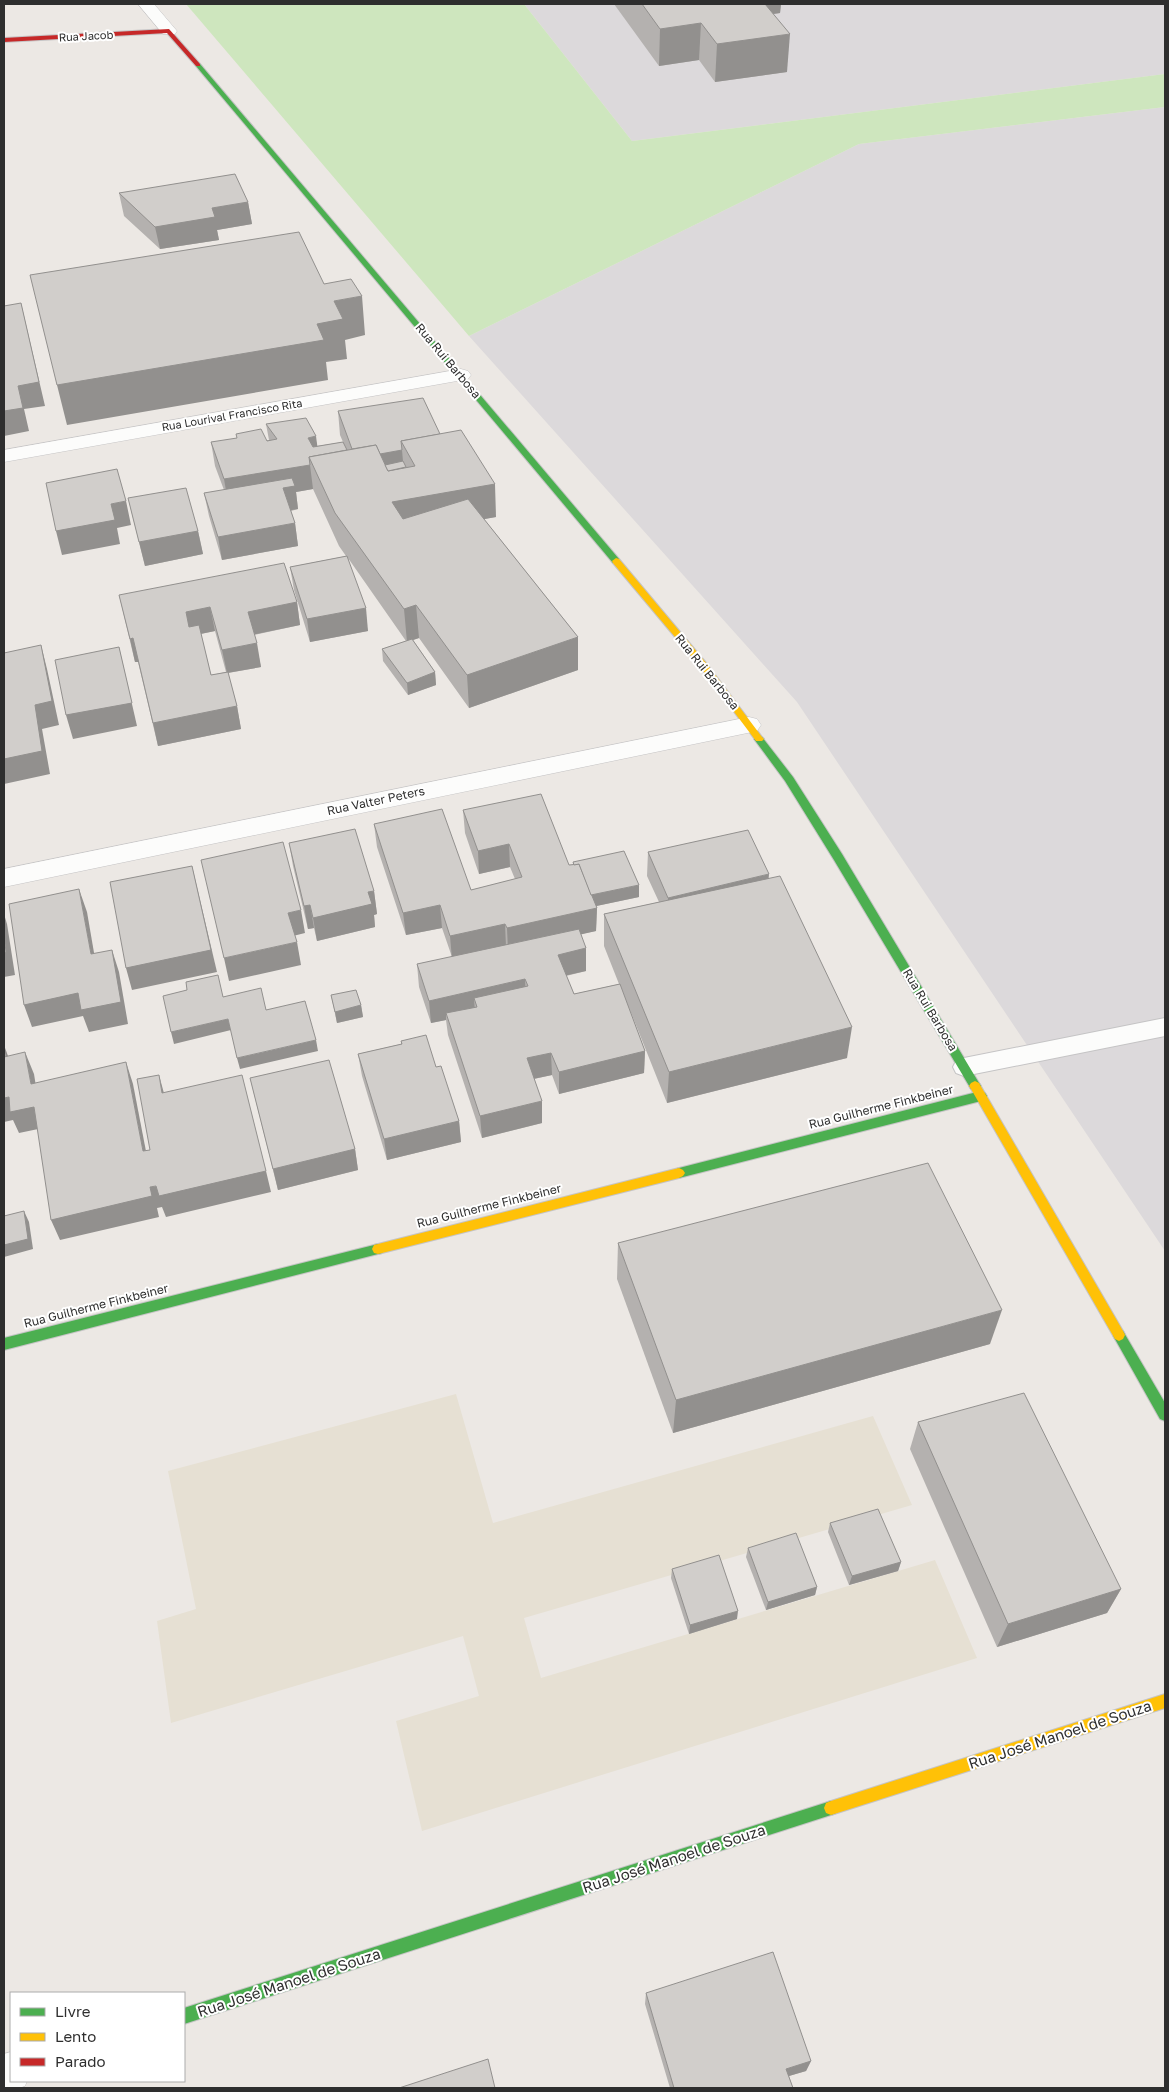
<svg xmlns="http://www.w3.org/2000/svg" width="1169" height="2092" viewBox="0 0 1169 2092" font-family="'Golos Text',sans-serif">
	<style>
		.industrial { fill: #dcd9db }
		.education { fill: #e6e0d3 }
		.green { fill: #cee6be }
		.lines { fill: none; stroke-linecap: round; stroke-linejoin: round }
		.lane-casing { stroke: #c5c4c5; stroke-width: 2 }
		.street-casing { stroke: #c5c4c5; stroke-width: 1 }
		.fast-casing { stroke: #c5c4c5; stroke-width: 2 }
		.slow-casing { stroke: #c5c4c5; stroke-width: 2 }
		.jam-casing { stroke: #c5c4c5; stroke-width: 2 }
		.lane { fill: #fcfcfb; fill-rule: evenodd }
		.street { fill: #fcfcfb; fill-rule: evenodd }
		.fast { fill: #4caf50; fill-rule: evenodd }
		.slow { fill: #ffc107; fill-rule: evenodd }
		.jam { fill: #c62828; fill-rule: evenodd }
		.wall { fill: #b4b1af; fill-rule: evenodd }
		.shaded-wall { fill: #92908e }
		.building { fill: #d1cecb; stroke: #92908e }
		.labels { text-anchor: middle; stroke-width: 4; stroke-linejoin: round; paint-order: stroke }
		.far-street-label { font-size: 11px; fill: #2e2e2e; stroke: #fff }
		.street-label { font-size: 12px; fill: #2e2e2e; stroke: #fff }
		.near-street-label { font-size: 15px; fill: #2e2e2e; stroke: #fff }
	</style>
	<rect width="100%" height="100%" fill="#ece8e4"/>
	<g class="industrial">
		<polygon points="524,4 1165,4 1165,74 632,141"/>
		<polygon points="1165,107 1165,1251 797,702 469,336 859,144"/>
	</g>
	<polygon class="education" points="456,1394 493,1523 873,1416 912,1505 524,1618 541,1678 935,1560 977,1658 422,1831 396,1721 479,1696 463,1636 171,1723 157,1621 196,1609 168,1471"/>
	<polygon class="green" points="186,4 524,4 632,141 1165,74 1165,107 859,144 469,336"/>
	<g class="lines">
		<g class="lane-casing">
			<polygon id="lane" points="1165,1018 1165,1036 964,1076 956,1073 953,1067 956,1061 964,1058"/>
		</g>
		<g class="street-casing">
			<g id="street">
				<polygon points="138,4 154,4 177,31 175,34 163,34"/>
				<polygon points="461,369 468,371 471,375 468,379 4,462 4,450"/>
				<polygon points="749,717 757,719 761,725 757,731 4,887 4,869"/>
				<polygon points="11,2052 11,2081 27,2081 25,2086 19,2088 4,2088 4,2054"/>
			</g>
		</g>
		<g class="fast-casing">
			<g id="fast">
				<polygon points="196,64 200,64 619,559 619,563 613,563 196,66"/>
				<polygon points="759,736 762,737 793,777 842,854 979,1083 981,1086 979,1089 971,1089 834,860 785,781 754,739"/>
				<polygon points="981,1091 985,1093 987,1096 985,1099 981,1101 679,1178 675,1176 673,1173 675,1170 679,1168"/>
				<polygon points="378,1244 382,1245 384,1249 382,1253 378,1254 4,1350 4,1338"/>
				<polygon points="1119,1329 1123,1331 1165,1403 1165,1421 1160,1419 1115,1339 1113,1335 1115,1331"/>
				<polygon points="831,1801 836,1803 838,1808 836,1813 831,1815 184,2024 184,2008"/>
			</g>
		</g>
		<g class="slow-casing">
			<g id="slow">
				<polygon points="616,558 619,559 707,664 762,737 764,739 762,741 756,741 701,668 613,563 612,561"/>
				<polygon points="975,1081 979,1083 1123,1331 1125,1335 1123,1339 1119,1341 1115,1339 971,1089 969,1086 971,1083"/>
				<polygon points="679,1168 683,1170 685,1173 683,1176 679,1178 378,1254 374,1253 372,1249 374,1245 378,1244"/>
				<polygon points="1165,1694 1165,1708 831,1815 826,1813 824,1808 826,1803 831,1801"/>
			</g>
		</g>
		<g class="jam-casing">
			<polygon id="jam" points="169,29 200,64 200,66 196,66 167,33 4,42 4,38"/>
		</g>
		<use href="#lane" class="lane"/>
		<use href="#street" class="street"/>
		<use href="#fast" class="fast"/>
		<use href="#slow" class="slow"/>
		<use href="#jam" class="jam"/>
	</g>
	<g class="wall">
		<polygon points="614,4 781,4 780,13 773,14 787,72 715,82 699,60 659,66"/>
		<polygon points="119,193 248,202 252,224 217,230 219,240 160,249 124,216"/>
		<polygon points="338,411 440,434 496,517 484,519 578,637 578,670 469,708 419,638 413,640 435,672 436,685 408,695 383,661 382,649 406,641 348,558 368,631 310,642 294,590 290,567 346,556 339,546 313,489 296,492 298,509 291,511 295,523 298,546 222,560 209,516 204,493 224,490 215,466 211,442 269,440 266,424 317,446 343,442 340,435"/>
		<polygon points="128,498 198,531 203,554 145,566"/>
		<path d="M119,595L297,602L300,625L254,635L261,667L228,673L237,706L241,729L158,746L138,662H135ZM215,631L226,672L211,675L201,634Z"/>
		<polygon points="463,810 569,865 573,865 573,862 639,897 596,906 597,908 596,931 581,934 586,971 566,976 574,994 619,984 604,946 604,914 659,902 647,876 648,852 769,878 847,1058 667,1103 628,1005 645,1051 644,1073 559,1094 552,1075 534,1079 542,1123 482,1138 448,1035 446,1020 431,1023 419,987 417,964 452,957 442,928 406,935 377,847 374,824 471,890 515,879 510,867 479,874 465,833"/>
		<polygon points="289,843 374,891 377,914 374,915 375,927 317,941 314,928 308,929 293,866"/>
		<polygon points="331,995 361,1005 363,1017 337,1023"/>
		<polygon points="401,1041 436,1067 459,1121 461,1142 387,1160 362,1076 358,1054 401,1044"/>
		<polygon points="250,1078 355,1149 358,1170 278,1190"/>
		<polygon points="618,1243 990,1344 673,1433 617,1279"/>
		<polygon points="918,1422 1121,1589 1107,1613 997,1647 910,1449"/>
		<polygon points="830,1523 901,1562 898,1571 849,1585 828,1532"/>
		<polygon points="748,1548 817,1587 815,1595 766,1610 746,1557"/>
		<polygon points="672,1569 737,1619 689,1634 671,1578"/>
		<polygon points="646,1993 811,2061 806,2071 789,2076 793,2088 670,2088 645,2004"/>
	</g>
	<g class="shaded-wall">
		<polygon points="749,4 781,4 780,13 766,15"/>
		<polygon points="701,23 699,60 659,66 660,29"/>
		<polygon points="790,34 787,72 715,82 717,44"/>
		<polygon points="248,202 252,224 217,230 219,240 160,249 155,227 212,208"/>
		<polygon points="362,296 365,335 345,340 347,359 326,362 328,380 67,425 57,385 317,324 334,301"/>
		<polygon points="21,303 45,406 24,409 29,431 4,436 4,411 18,386"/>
		<polygon points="316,436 319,459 308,438"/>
		<polygon points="402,450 404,473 356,458"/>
		<polygon points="310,465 313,489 296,492 298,509 286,511 228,502 224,479"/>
		<polygon points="495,484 496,517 395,535 390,491"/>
		<polygon points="126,501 131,525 117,528 120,544 62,555 56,531 111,504"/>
		<polygon points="295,523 298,546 222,560 218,537"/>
		<polygon points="198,531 203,554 145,566 139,542"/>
		<polygon points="297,602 300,625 252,635 248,612"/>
		<polygon points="416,605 419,638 407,642 404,609"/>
		<polygon points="210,607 215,631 190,636 186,612"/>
		<polygon points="366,608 368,631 310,642 307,619"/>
		<polygon points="578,637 578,670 469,708 467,675"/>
		<polygon points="133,638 139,662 135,662 130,639"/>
		<polygon points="257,643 261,667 227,673 222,650"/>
		<polygon points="41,645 47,669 59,725 42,729 50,774 4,784 4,759 35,705"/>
		<polygon points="119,647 137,726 73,739 66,715"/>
		<polygon points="435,672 436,685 408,695 407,683"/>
		<polygon points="237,706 241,729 158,746 153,723"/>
		<polygon points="509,844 510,867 479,874 478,851"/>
		<polygon points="192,866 217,972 132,990 126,968"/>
		<polygon points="769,874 767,897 667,920 668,898"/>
		<polygon points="639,885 639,897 587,908 587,896"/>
		<polygon points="79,889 87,912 98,976 91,954"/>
		<polygon points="374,891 377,914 374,915 375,927 317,941 313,918 368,892"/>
		<polygon points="310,905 314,928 308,929 304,906"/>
		<polygon points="440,905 442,928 406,935 403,913"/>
		<polygon points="597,908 596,931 508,951 507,928"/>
		<polygon points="301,910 305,933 293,936 288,913"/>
		<polygon points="4,914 7,924 15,975 4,977"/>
		<polygon points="505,924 506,947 452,959 450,936"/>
		<polygon points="297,942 301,965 229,981 224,958"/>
		<polygon points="586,948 586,971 559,977 558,955"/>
		<polygon points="112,950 119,972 128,1024 89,1032 83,1016 32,1027 24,1005"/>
		<polygon points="525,979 526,1001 477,1007 474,998 475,1013 446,1013 446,1020 431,1023 429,1001"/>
		<polygon points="361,1005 363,1017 337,1023 335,1012"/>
		<polygon points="228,1019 231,1030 174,1044 171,1032"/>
		<polygon points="852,1027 847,1058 667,1103 669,1072"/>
		<polygon points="316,1040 318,1051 240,1069 237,1058"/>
		<polygon points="4,1045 8,1056 11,1080 7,1068"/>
		<polygon points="645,1051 644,1073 559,1094 559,1072"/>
		<polygon points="25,1052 34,1074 39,1106 31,1084"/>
		<polygon points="551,1053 552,1075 528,1080 527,1058"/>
		<polygon points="126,1062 133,1084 150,1172 143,1151"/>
		<polygon points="159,1075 165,1097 162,1093"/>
		<polygon points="9,1097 34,1107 43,1128 19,1133 13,1120 4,1122 4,1098"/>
		<polygon points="542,1101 542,1123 482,1138 480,1116"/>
		<polygon points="459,1121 461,1142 387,1160 384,1139"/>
		<polygon points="355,1149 358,1170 278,1190 273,1169"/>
		<polygon points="266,1171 271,1192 166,1217 162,1207 157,1208 159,1217 60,1240 51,1220 150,1187"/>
		<polygon points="24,1211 29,1222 33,1249 4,1257 4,1245"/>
		<polygon points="1002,1310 990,1344 673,1433 676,1400"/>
		<polygon points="901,1562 898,1571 849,1585 852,1576"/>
		<polygon points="817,1587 815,1595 766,1610 768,1602"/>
		<polygon points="1121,1589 1107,1613 997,1647 1008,1624"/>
		<polygon points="738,1611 737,1619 689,1634 690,1625"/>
		<polygon points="811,2061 806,2071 782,2078 786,2069"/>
	</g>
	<g class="building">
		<polygon points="642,4 765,4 790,34 717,44 701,23 660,29"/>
		<polygon points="235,174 248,202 212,208 215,217 155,227 119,193"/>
		<polygon points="299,232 324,284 351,279 362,296 334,301 343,319 317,324 324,340 57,385 30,275"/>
		<polygon points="21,303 39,382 18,386 23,408 4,411 4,306"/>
		<polygon points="423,398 440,434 401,441 402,450 380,454 376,445 352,449 338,411"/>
		<polygon points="306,418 316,436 308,438 313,447 343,442 347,450 309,457 310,465 224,479 211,442 237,438 236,434 261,429 267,441 277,439 266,424"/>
		<polygon points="461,430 495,484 392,502 403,519 468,499 578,637 467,675 416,605 404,609 335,513 309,457 376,445 388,471 415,466 401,441"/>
		<polygon points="403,461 406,467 388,471 385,465"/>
		<polygon points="117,469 126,501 111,504 115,520 56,531 46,483"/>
		<polygon points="292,478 295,486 283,488 295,523 218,537 204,493"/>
		<polygon points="186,488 198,531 139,542 128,498"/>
		<polygon points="347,556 366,608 307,619 290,567"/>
		<polygon points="284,563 297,602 248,612 257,643 222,650 210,607 186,612 189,627 199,625 211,675 228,672 237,706 153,723 133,638 130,639 119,595"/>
		<polygon points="412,639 435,672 407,683 382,649"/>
		<polygon points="41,645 52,701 35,705 42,751 4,759 4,653"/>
		<polygon points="119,647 132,703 66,715 55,660"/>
		<polygon points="541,794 569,865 579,864 597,908 507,928 505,924 450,936 440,905 403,913 374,824 442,809 471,890 522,877 509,844 478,851 463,810"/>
		<polygon points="355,829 374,891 368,892 372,904 313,918 310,905 304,906 289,843"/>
		<polygon points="748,830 769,874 668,898 648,852"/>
		<polygon points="283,842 301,910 288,913 297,942 224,958 201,860"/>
		<polygon points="624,851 639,885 591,895 579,864 574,865 573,862"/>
		<polygon points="192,866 211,950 126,968 110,882"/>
		<polygon points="780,876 852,1027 669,1072 604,914"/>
		<polygon points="79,889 91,954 112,950 121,1002 81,1010 78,993 24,1005 9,904"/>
		<polygon points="579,929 586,948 558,955 574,994 620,984 645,1051 559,1072 551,1053 527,1058 542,1101 480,1116 446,1013 477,1007 474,998 528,986 525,979 429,1001 417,964"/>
		<polygon points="4,935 6,952 4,953"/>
		<polygon points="218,975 223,997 261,988 266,1010 305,1001 316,1040 237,1058 228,1019 171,1032 163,996 187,990 186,982"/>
		<polygon points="356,990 361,1005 335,1012 331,995"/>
		<polygon points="426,1035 436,1067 441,1066 459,1121 384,1139 358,1054 402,1044 401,1041"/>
		<polygon points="4,1045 5,1057 4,1057"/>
		<polygon points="25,1052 31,1084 126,1062 143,1151 150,1150 137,1079 159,1075 162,1093 242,1075 266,1171 159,1196 156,1186 150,1187 152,1196 51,1220 34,1107 10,1112 9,1097 4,1098 4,1057"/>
		<polygon points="329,1060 355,1149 273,1169 250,1078"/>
		<polygon points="928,1163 1002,1310 676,1400 618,1243"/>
		<polygon points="24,1211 28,1239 4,1245 4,1216"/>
		<polygon points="1024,1393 1121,1589 1008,1624 918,1422"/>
		<polygon points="878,1509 901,1562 852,1576 830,1523"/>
		<polygon points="796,1533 817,1587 768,1602 748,1548"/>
		<polygon points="719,1555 738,1611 690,1625 672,1569"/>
		<polygon points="773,1952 811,2061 786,2069 793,2088 674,2088 646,1993"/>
		<polygon points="488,2059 495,2088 399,2088"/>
	</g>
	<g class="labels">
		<g class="far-street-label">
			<text transform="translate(86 36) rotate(-3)" y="4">Rua Jacob</text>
			<text transform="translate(232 415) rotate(-10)" y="4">Rua Lourival Francisco Rita</text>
		</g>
		<g class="street-label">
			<text transform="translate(448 361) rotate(50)" y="4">Rua Rui Barbosa</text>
			<text transform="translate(707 672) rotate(51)" y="4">Rua Rui Barbosa</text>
			<text transform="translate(376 801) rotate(-12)" y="4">Rua Valter Peters</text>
			<text transform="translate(930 1010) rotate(59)" y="4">Rua Rui Barbosa</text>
			<text transform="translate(881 1107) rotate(-14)" y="4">Rua Guilherme Finkbeiner</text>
			<text transform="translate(489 1206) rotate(-14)" y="4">Rua Guilherme Finkbeiner</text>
			<text transform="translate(96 1306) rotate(-14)" y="4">Rua Guilherme Finkbeiner</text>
		</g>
		<g class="near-street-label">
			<text transform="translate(1060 1735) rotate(-18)" y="5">Rua José Manoel de Souza</text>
			<text transform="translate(674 1859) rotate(-18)" y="5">Rua José Manoel de Souza</text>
			<text transform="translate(289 1983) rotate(-18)" y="5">Rua José Manoel de Souza</text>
		</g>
	</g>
	<rect width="1169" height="2092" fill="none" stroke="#2e2e2e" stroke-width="10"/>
	<rect x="10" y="1992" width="175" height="90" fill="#ffffff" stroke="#ababab"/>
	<rect x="20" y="2008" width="25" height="8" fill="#4caf50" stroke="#ababab"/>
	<text x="55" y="2017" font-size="15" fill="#2e2e2e">Livre</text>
	<rect x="20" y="2033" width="25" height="8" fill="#ffc107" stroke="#ababab"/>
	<text x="55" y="2042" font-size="15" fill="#2e2e2e">Lento</text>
	<rect x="20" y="2058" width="25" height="8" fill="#c62828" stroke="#ababab"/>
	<text x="55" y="2067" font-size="15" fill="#2e2e2e">Parado</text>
</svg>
